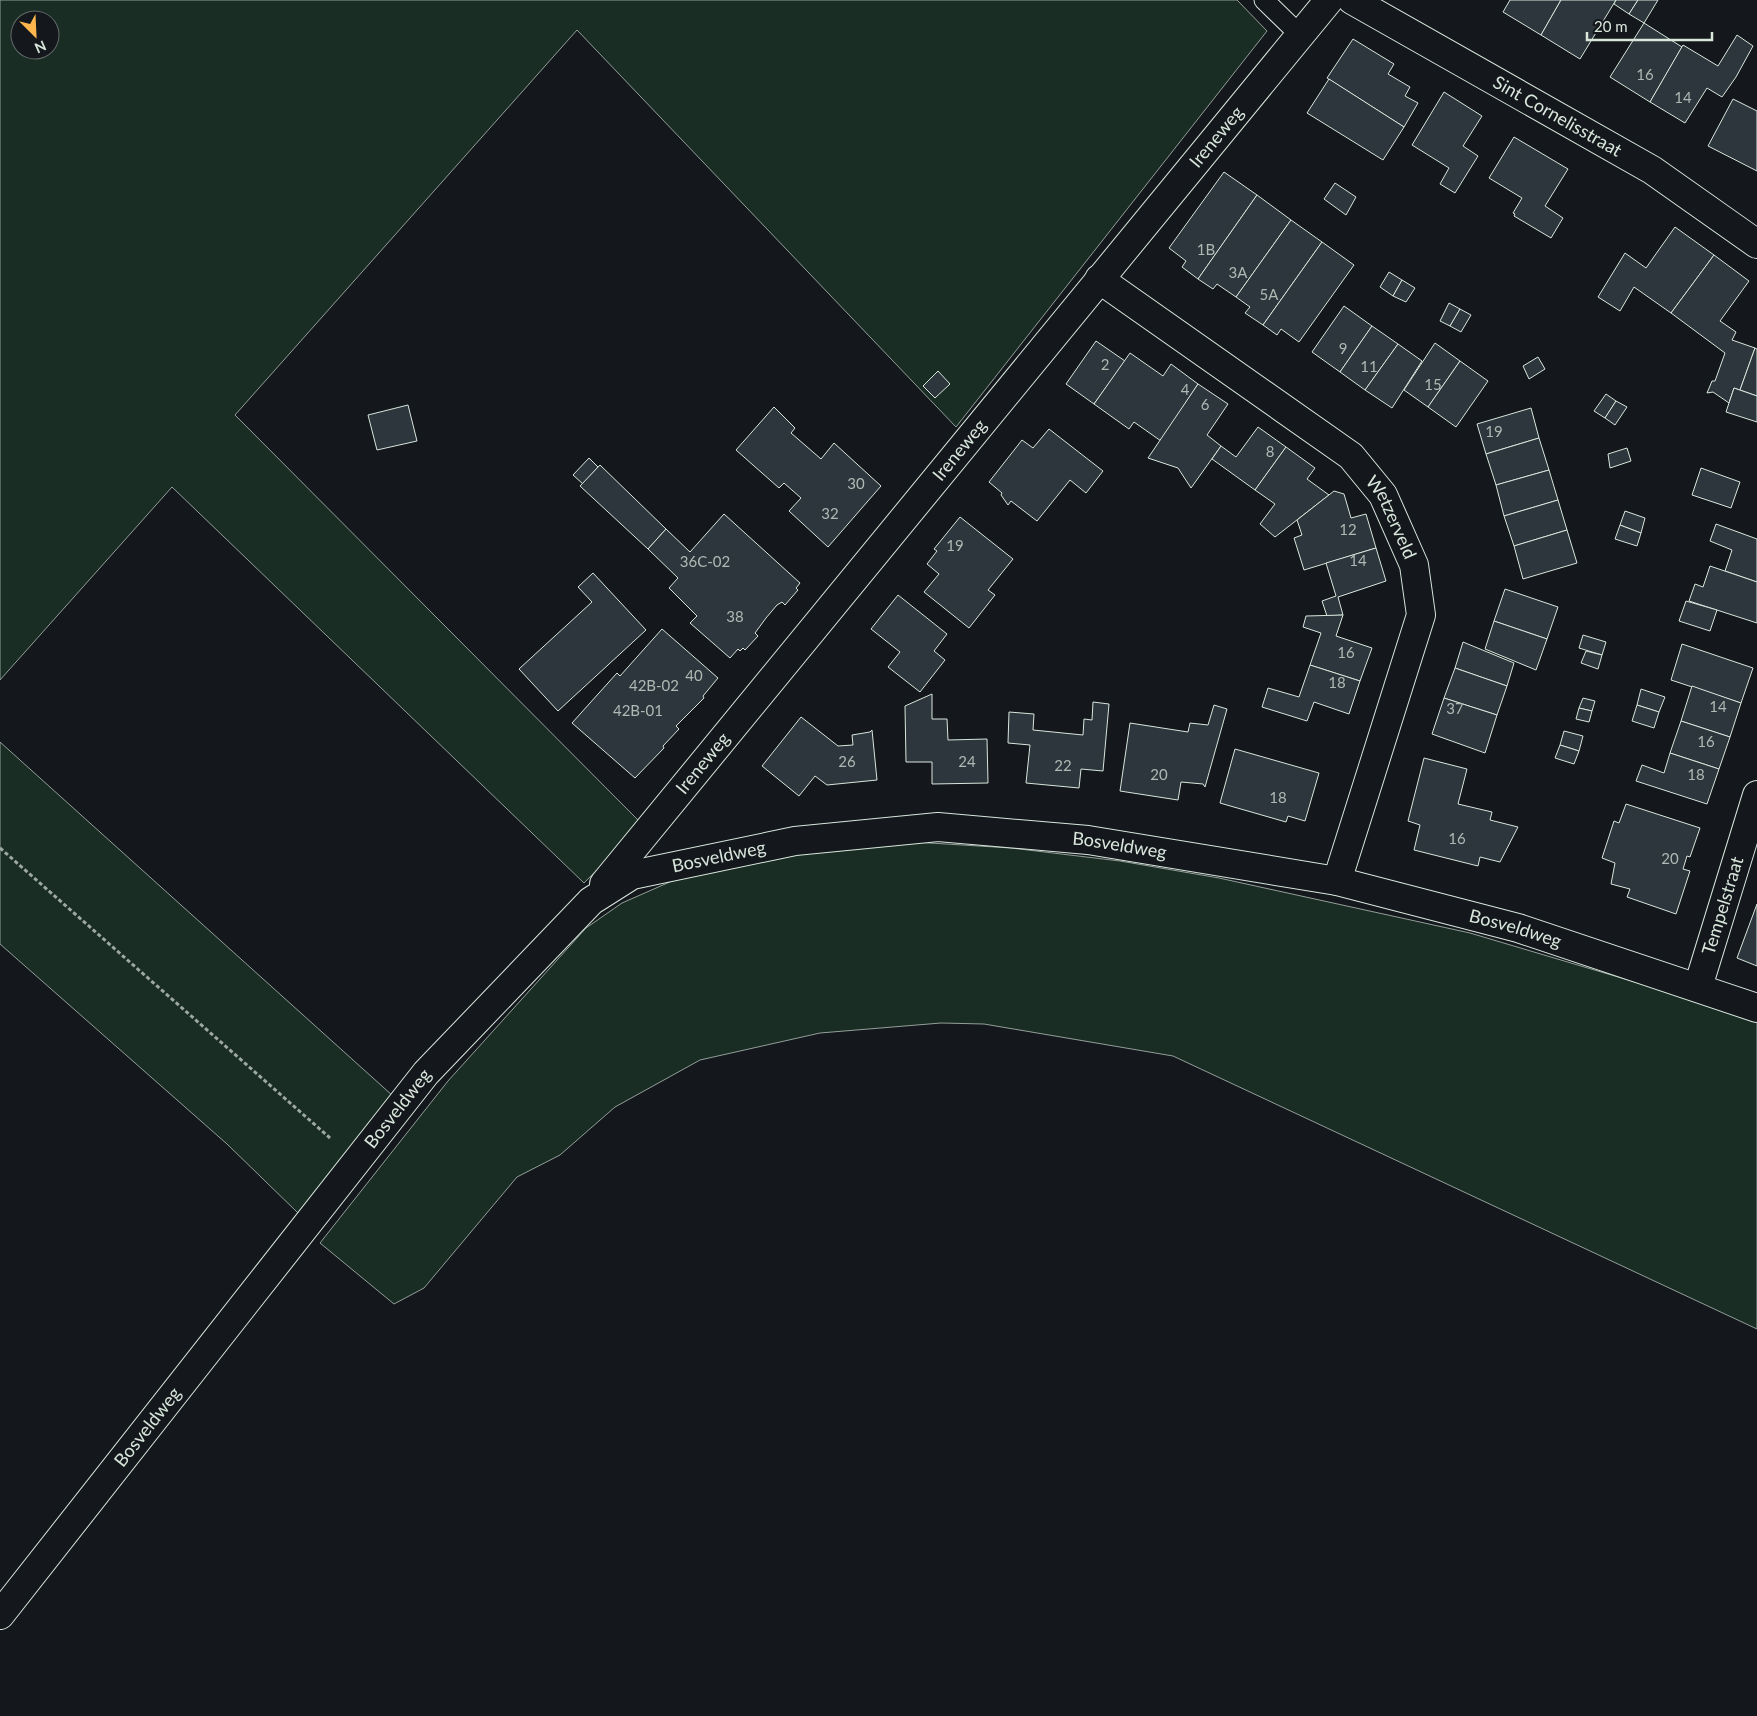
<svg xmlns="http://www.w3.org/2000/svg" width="1757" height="1716" viewBox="0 0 1757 1716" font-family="Lato,sans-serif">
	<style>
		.green { fill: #1a2d24; stroke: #939e99; fill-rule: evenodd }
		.building { fill: #2c363c; stroke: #d8e6dc }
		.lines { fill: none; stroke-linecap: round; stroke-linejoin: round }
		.service-casing { stroke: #d8e6dc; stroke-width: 21 }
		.minor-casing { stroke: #d8e6dc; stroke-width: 30 }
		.path { stroke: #9da8a2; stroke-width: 3; stroke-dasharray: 4 2.5; stroke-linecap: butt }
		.service { stroke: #14181c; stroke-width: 19 }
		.minor { stroke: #14181c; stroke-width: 28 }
		.labels { text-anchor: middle; stroke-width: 4; stroke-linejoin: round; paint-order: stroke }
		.number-label { font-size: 15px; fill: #adbab4 }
		.street-label { font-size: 18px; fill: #d8e6dc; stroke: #14181c }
	</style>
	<rect width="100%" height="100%" fill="#14181c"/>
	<g class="green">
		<path d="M0,0H1237L1267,31L956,427L577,30L235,415L642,824L584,883L172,487L0,680ZM20,20H50V50H20Z"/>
		<polygon points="0,742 393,1096 298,1213 227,1144 0,944"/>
		<polygon points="914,842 1011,848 1120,861 1219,878 1470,933 1719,1007 1757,1021 1757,1329 1173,1056 984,1024 941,1023 820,1033 700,1060 615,1107 560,1155 517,1177 424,1288 394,1304 320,1243 448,1081 586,928 622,903 672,881 796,852"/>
	</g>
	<g class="building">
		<polygon points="1510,0 1561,0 1541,35 1503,12"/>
		<polygon points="1561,0 1616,0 1580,59 1541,35"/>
		<polygon points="1616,0 1638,0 1629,14 1614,4"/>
		<polygon points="1638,0 1658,0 1644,23 1629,14"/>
		<polygon points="1644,23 1682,47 1650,102 1610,77"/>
		<polygon points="1737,35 1753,46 1736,77 1722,97 1707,88 1685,123 1650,102 1683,45 1718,66"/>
		<polygon points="1353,39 1394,64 1388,74 1410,87 1405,96 1418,103 1404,127 1327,78"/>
		<polygon points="1329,79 1404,127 1383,160 1307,113"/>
		<polygon points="1444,92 1482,116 1463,146 1478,156 1455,193 1440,184 1449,168 1412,145"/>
		<polygon points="1733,99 1757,111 1757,171 1708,146"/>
		<polygon points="1514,137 1568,169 1545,206 1563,218 1551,238 1514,216 1515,214 1513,213 1522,198 1489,178"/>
		<polygon points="1224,172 1257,195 1198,279 1182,267 1186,261 1169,248"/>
		<polygon points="1335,183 1356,197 1346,215 1324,199"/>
		<polygon points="1257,195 1291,220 1236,297 1217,284 1213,289 1198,279"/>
		<polygon points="1291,220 1322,242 1263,325 1245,313 1250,307 1236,297"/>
		<polygon points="1675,227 1714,255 1671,313 1634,287 1620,311 1598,297 1625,253 1646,268"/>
		<polygon points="1322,242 1354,265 1299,342 1281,329 1277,335 1263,325"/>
		<polygon points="1714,255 1749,281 1720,321 1736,332 1732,340 1755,348 1740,390 1734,388 1729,403 1713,392 1707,393 1712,381 1715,381 1725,353 1671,313"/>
		<polygon points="1389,272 1402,280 1393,296 1380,287"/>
		<polygon points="1402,280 1415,288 1406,302 1393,296"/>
		<polygon points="1449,303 1460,309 1450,326 1440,321"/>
		<polygon points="1344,306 1372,326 1340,372 1312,352"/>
		<polygon points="1460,309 1471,315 1461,332 1450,326"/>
		<polygon points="1372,326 1398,344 1365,390 1340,372"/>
		<polygon points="1096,341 1125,361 1094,404 1066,384"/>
		<polygon points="1435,343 1460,361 1428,407 1404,390"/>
		<polygon points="1398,344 1422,361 1392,408 1365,390"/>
		<polygon points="1755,348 1757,349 1757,396 1740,390"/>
		<polygon points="1130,353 1163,376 1171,364 1198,384 1161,441 1134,422 1129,429 1094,404"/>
		<polygon points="1538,357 1545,369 1529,379 1523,366"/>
		<polygon points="1460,361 1488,381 1456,427 1428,407"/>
		<polygon points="938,371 950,384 935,398 923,386"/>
		<polygon points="1198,384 1228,404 1207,435 1221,446 1191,488 1178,468 1148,458"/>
		<polygon points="1734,388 1757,396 1757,422 1726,412"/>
		<polygon points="1606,394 1616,401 1605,418 1594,411"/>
		<polygon points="1616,401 1627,407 1615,425 1605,418"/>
		<polygon points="408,405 417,441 377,450 368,415"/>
		<polygon points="774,407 795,428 791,433 821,459 834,443 881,486 828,547 789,511 801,498 784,483 779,488 736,450"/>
		<polygon points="1531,408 1539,438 1486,454 1477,424"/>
		<polygon points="1258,427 1286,447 1255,490 1212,459 1221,446 1236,457"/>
		<polygon points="1049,429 1103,471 1086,493 1070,480 1037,521 1011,501 1008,505 1001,495 1002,493 989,482 1022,440 1033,448"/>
		<polygon points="1539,438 1549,470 1496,485 1486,454"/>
		<polygon points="1286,447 1315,468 1307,479 1329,495 1275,537 1260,524 1275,504 1255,490"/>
		<polygon points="1627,448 1631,461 1610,468 1608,454"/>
		<polygon points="589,458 598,467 583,484 573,475"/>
		<polygon points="600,465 666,529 648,549 580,486"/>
		<polygon points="1701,468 1740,482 1731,508 1692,495"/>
		<polygon points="1549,470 1558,500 1504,516 1496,485"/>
		<polygon points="1334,491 1344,494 1351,518 1366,514 1376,548 1304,570 1294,538 1302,535 1297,520"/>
		<polygon points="1558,500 1567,530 1514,546 1504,516"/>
		<polygon points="1625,511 1645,518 1641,533 1620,525"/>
		<polygon points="724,514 800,583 796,588 798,590 785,605 782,602 777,605 766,618 755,633 758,636 745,650 743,648 740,651 738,649 730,658 690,623 697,616 669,588 678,578 648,549 666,529 690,552"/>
		<polygon points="960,517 1013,559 988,590 995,595 969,628 924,592 939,574 927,564 937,551 934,549"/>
		<polygon points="1716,524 1757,539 1757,582 1725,571 1732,550 1710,541"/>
		<polygon points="1620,525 1641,533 1637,546 1615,539"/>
		<polygon points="1567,530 1577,563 1523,579 1514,546"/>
		<polygon points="1376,548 1386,581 1338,597 1343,615 1327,616 1322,601 1336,596 1326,563"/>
		<polygon points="1710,566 1757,582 1757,623 1689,601 1695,584 1703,587"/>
		<polygon points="593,573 646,630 558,711 519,669 592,602 578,587"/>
		<polygon points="1505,589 1558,607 1547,639 1494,621"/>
		<polygon points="898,595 947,634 934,651 945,660 920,692 888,667 900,652 871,629"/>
		<polygon points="1686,601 1717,610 1710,631 1679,621"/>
		<polygon points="1343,615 1336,636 1372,648 1360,681 1310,665 1321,633 1303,627 1306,616"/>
		<polygon points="1494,621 1547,639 1536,670 1485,649"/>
		<polygon points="662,629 718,678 703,696 704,698 676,726 679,729 663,746 664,748 635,778 572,723 617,673 620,676"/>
		<polygon points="1583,635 1606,642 1602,655 1579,648"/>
		<polygon points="1463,642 1514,663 1507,686 1455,668"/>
		<polygon points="1682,644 1753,668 1741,703 1671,680"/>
		<polygon points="1586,651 1602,655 1598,669 1581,663"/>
		<polygon points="1310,665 1360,681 1349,714 1314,702 1307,721 1262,707 1268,688 1299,697"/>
		<polygon points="1455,668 1507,686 1497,715 1444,698"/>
		<polygon points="1692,686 1741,703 1730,737 1681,721"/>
		<polygon points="1641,689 1665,697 1659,712 1637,705"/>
		<polygon points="932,694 932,719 947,719 948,740 987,739 988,783 932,784 932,762 906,762 905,706"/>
		<polygon points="1444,698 1497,715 1485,753 1432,734"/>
		<polygon points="1583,698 1595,701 1592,711 1579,708"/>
		<polygon points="1093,702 1109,704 1103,771 1081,769 1079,788 1026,783 1030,745 1008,743 1009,712 1034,714 1033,730 1083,735 1084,719 1092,720"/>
		<polygon points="1214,705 1227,709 1205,787 1203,784 1181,782 1178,800 1120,791 1130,723 1188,732 1190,723 1208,725"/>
		<polygon points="1637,705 1659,712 1654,728 1632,721"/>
		<polygon points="1579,708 1592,711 1589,722 1576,719"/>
		<polygon points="801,717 838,746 853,745 852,735 870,732 872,730 877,780 827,785 815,776 799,796 762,766"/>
		<polygon points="1681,721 1730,737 1719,769 1670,753"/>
		<polygon points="1564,731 1583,736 1579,751 1560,745"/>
		<polygon points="1560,745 1579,751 1574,764 1555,758"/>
		<polygon points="1235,749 1319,773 1305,821 1288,816 1286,822 1220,803"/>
		<polygon points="1670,753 1719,769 1707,804 1636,781 1642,765 1664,773"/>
		<polygon points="1424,758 1467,769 1458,804 1492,812 1490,820 1518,827 1500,862 1480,857 1478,866 1414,850 1420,825 1408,821"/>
		<polygon points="1626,804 1700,828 1690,857 1687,856 1683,869 1690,871 1676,914 1627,897 1630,889 1611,884 1615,863 1602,858 1614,821 1619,823"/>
		<polygon points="1757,904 1757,966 1737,958"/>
	</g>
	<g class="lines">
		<g class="service-casing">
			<polyline id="service" points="1264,0 1300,35"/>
		</g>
		<g class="minor-casing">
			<g id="minor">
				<path id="s1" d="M1352,0L1652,170L1757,244"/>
				<path id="s2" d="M1099,279L1351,456L1383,495L1414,565L1421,615L1337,881"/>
				<path id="s3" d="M604,884L1329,0"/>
				<path id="s4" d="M1698,987L1757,795"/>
				<path id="s5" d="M0,1615L426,1073L591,901L632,875L795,841L938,827L1088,840L1337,881L1518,928L1757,1008"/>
			</g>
		</g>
		<polyline class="path" points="0,848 330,1138"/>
		<use href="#service" class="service"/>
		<use href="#minor" class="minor"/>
	</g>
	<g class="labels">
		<g class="number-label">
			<text x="1645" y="80">16</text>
			<text x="1683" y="103">14</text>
			<text x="1206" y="255">1B</text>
			<text x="1238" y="278">3A</text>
			<text x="1269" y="300">5A</text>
			<text x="1343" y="354">9</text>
			<text x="1105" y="370">2</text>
			<text x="1369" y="372">11</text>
			<text x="1433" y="390">15</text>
			<text x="1185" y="395">4</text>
			<text x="1205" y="410">6</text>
			<text x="1494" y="437">19</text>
			<text x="1270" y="457">8</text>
			<text x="856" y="489">30</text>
			<text x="830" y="519">32</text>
			<text x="1348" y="535">12</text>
			<text x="955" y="551">19</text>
			<text x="1358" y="566">14</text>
			<text x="705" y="567">36C-02</text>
			<text x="735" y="622">38</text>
			<text x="1346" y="658">16</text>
			<text x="694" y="681">40</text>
			<text x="1337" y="688">18</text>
			<text x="654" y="691">42B-02</text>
			<text x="1718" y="712">14</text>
			<text x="1455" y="714">37</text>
			<text x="638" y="716">42B-01</text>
			<text x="1706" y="747">16</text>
			<text x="847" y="767">26</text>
			<text x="967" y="767">24</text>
			<text x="1063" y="771">22</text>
			<text x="1159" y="780">20</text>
			<text x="1696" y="780">18</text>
			<text x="1278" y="803">18</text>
			<text x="1457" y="844">16</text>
			<text x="1670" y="864">20</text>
		</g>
		<g class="street-label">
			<text dy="6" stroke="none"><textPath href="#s1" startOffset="236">Sint Cornelisstraat</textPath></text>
			<text dy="6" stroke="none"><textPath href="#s3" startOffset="966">Ireneweg</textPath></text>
			<text dy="6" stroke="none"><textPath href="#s3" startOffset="561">Ireneweg</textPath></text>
			<text dy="6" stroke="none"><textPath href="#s2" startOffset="382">Wetzerveld</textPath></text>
			<text dy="6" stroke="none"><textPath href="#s3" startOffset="156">Ireneweg</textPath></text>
			<text dy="6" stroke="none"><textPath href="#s5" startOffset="1469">Bosveldweg</textPath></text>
			<text dy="6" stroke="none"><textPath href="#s5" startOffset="1065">Bosveldweg</textPath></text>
			<text dy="6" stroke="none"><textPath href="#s4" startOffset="85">Tempelstraat</textPath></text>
			<text dy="6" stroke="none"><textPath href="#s5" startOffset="1874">Bosveldweg</textPath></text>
			<text dy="6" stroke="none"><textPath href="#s5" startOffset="644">Bosveldweg</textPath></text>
			<text dy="6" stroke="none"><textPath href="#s5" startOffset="239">Bosveldweg</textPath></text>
		</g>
	</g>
	<g transform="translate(35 35) rotate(156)"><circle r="24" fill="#14181c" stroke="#626a69"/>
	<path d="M0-4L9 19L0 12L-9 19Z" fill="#ffb74d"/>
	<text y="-8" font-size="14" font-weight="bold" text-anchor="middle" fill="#d8e6dc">N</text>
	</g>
	<path d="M1587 32v8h125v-8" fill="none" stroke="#d8e6dc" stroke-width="2.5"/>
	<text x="1594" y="32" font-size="15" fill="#d8e6dc" stroke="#14181c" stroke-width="4" paint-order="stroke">20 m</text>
</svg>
